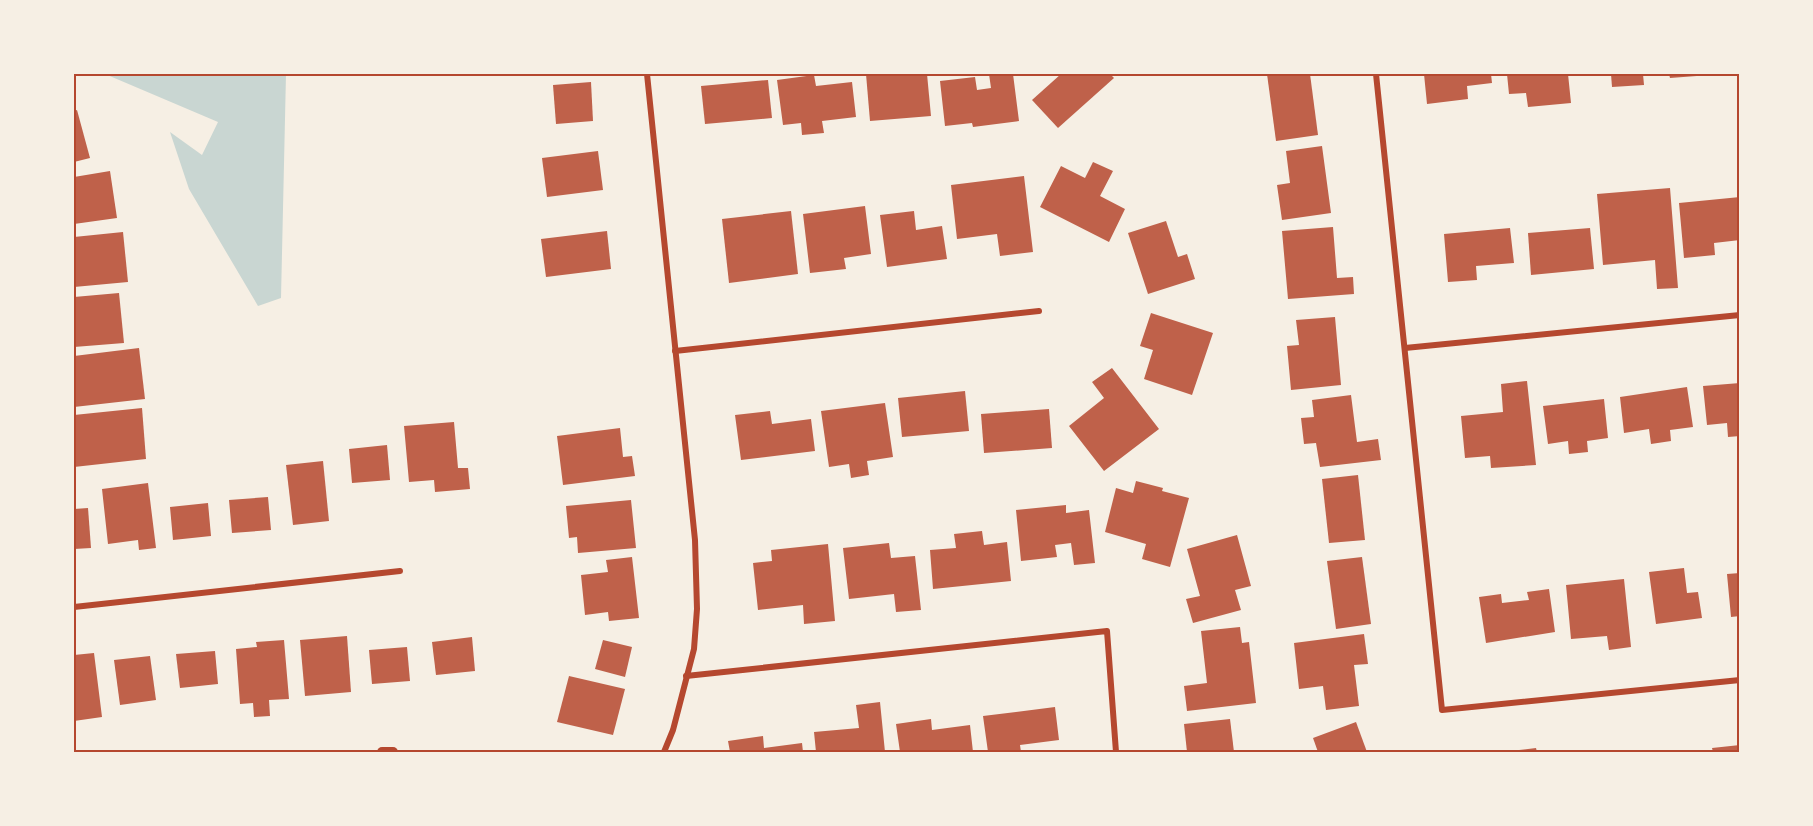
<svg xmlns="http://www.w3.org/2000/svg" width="1813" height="826" viewBox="0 0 1813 826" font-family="Lato,sans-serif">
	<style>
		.water { fill: #c9d6d2 }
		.building { fill: #bf614a }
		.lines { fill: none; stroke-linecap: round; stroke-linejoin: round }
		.minor { stroke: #b5482f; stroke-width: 6 }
		.tertiary { stroke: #b5482f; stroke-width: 10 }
		.neatline { fill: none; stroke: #b5482f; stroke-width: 2 }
	</style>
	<rect width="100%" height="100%" fill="#f6efe4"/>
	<polygon class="water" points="105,74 286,74 281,298 258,306 189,189 170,132 202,155 218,122"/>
	<g class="building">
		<polygon points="866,74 927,74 931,116 870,121"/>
		<polygon points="989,74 1013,74 1019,121 973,127 972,123 945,126 940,81 975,77 977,90 991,88"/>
		<polygon points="1061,74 1110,74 1114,78 1058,128 1032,100"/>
		<polygon points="1267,74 1310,74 1318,135 1276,141"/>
		<polygon points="1424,74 1491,74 1492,83 1467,86 1468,99 1427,104"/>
		<polygon points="1507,74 1568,74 1571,103 1528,107 1526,93 1509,94"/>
		<polygon points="1611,74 1643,74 1644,85 1612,87"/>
		<polygon points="1669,74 1710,74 1710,75 1670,78"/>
		<polygon points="814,75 816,86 852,82 856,117 822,121 824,133 802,135 801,123 783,125 777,80"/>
		<polygon points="768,80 772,118 705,124 701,86"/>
		<polygon points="591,82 593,121 556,124 553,85"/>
		<polygon points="77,110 90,158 74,162 74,111"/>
		<polygon points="1322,146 1331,213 1282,220 1277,185 1290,183 1286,151"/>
		<polygon points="598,151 603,190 547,197 542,158"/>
		<polygon points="1093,162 1113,171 1100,196 1125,209 1109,242 1040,207 1061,166 1085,178"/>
		<polygon points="110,171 117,218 74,224 74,177"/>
		<polygon points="1024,176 1033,252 1000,256 997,234 957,239 951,185"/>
		<polygon points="1670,188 1678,288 1657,289 1655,260 1603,265 1597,194"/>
		<polygon points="1740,197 1740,240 1714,243 1715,255 1684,258 1679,203"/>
		<polygon points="865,206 871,254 844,258 846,269 810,273 803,214"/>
		<polygon points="791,211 798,274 729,283 722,219"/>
		<polygon points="914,211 916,230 942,226 947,259 887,267 880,215"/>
		<polygon points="1166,221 1178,257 1187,254 1195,279 1148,294 1128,233"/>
		<polygon points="1333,227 1337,278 1353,277 1354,294 1288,299 1282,231"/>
		<polygon points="1510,228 1514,263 1476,266 1477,280 1448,282 1444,234"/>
		<polygon points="1590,228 1594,269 1531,275 1528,233"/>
		<polygon points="607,231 611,269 546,277 541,239"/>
		<polygon points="123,232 128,282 74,287 74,237"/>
		<polygon points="119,293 124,343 74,347 74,297"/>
		<polygon points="1151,313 1213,333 1192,395 1144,379 1153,350 1140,346"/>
		<polygon points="1335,317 1341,385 1291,390 1287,346 1299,345 1296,320"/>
		<polygon points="139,348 145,399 74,407 74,356"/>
		<polygon points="1112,368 1159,429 1104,471 1069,426 1104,398 1092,382"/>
		<polygon points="1527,381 1536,465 1491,468 1490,456 1465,458 1461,416 1503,412 1501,384"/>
		<polygon points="1740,383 1740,436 1728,437 1727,423 1707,425 1703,386"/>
		<polygon points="1687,387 1693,427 1670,430 1671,441 1651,444 1649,429 1624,433 1620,397"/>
		<polygon points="965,391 969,431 902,437 898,398"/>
		<polygon points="1351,395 1357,442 1378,439 1381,460 1320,467 1316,443 1304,444 1301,418 1314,417 1312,400"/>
		<polygon points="1604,399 1608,438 1587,441 1588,452 1569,454 1568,441 1548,444 1543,406"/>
		<polygon points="885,403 893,457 867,461 869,475 851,478 849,464 829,467 821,411"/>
		<polygon points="142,408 146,459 74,467 74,415"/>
		<polygon points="1049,409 1052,448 984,453 981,414"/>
		<polygon points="770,411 772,424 811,419 815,451 741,460 735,415"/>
		<polygon points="454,422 458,468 468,468 470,489 435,492 434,480 409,482 404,426"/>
		<polygon points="620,428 623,457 632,456 635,476 563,485 557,436"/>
		<polygon points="387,445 390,480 352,483 349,449"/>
		<polygon points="323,461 329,521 293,525 286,465"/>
		<polygon points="1358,475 1365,540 1329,543 1322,479"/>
		<polygon points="1136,481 1163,488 1162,491 1189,498 1170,567 1142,559 1146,544 1105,532 1116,488 1133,493"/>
		<polygon points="148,483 156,548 139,550 138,540 108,544 102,489"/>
		<polygon points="268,497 271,530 232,533 229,500"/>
		<polygon points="631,500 636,548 578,553 577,537 569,538 566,506"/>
		<polygon points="208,503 211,536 173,540 170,507"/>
		<polygon points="1066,505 1066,513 1089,510 1095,563 1074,565 1071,543 1055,545 1057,557 1021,561 1016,510"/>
		<polygon points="88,508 91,548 74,549 74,509"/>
		<polygon points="982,531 984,545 1007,542 1011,581 933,589 930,550 956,548 954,534"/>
		<polygon points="1237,535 1251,586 1235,590 1241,610 1193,623 1186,599 1200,596 1187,549"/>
		<polygon points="889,543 891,558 915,556 921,610 896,612 894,594 849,599 843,548"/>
		<polygon points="828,544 835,621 804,624 803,605 758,610 753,563 772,561 771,550"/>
		<polygon points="632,557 639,618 609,621 608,612 585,615 581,575 608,572 606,560"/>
		<polygon points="1362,557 1371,624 1336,629 1327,561"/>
		<polygon points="1684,568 1687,593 1698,592 1702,618 1656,624 1649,572"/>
		<polygon points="1740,573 1740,616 1731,617 1727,574"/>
		<polygon points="1624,579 1631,647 1609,650 1607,636 1571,639 1566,585"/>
		<polygon points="1549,589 1555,632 1486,643 1479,597 1501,594 1502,603 1529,600 1527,592"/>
		<polygon points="1240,627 1242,643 1249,642 1256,703 1187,711 1184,686 1207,683 1201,631"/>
		<polygon points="1364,634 1368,664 1354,665 1359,706 1326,710 1323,686 1299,689 1294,643"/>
		<polygon points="347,636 351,692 305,696 300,640"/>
		<polygon points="472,637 475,671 436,675 432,642"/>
		<polygon points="284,640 289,699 269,700 270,716 254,717 253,703 240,704 236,649 257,647 256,642"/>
		<polygon points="603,640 632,647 625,677 595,669"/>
		<polygon points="407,647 410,681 372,684 369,650"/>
		<polygon points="215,651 218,684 180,688 176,654"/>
		<polygon points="94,653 102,717 74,721 74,655"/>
		<polygon points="150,656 156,700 120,705 114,660"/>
		<polygon points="569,676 625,689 613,735 557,722"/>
		<polygon points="880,702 885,752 816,752 814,732 859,728 856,705"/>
		<polygon points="1055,707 1059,740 1020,745 1021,752 988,752 983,716"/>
		<polygon points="931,719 932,730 970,725 973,752 900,752 896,724"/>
		<polygon points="1230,719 1234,752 1187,752 1184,724"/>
		<polygon points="1356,722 1367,752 1318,752 1313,738"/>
		<polygon points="763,736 764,748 802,743 803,752 730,752 728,741"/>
		<polygon points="1740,745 1740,752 1713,752 1712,748"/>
		<polygon points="1536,748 1537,752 1510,752 1510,751"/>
	</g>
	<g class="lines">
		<g class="minor">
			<polyline points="647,74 695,540 697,609 694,649 673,730 664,752"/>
			<polyline points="1376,74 1442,710 1740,680"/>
			<polyline points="1405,348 1740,315"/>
			<polyline points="675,351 1039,311"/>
			<polyline points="74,607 400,571"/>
			<polyline points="686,676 1107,631 1116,752"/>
		</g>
		<polyline class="tertiary" points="382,752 393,752"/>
	</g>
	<rect width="1813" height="826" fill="none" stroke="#f6efe4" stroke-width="150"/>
	<rect x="75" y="75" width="1663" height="676" class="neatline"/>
</svg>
